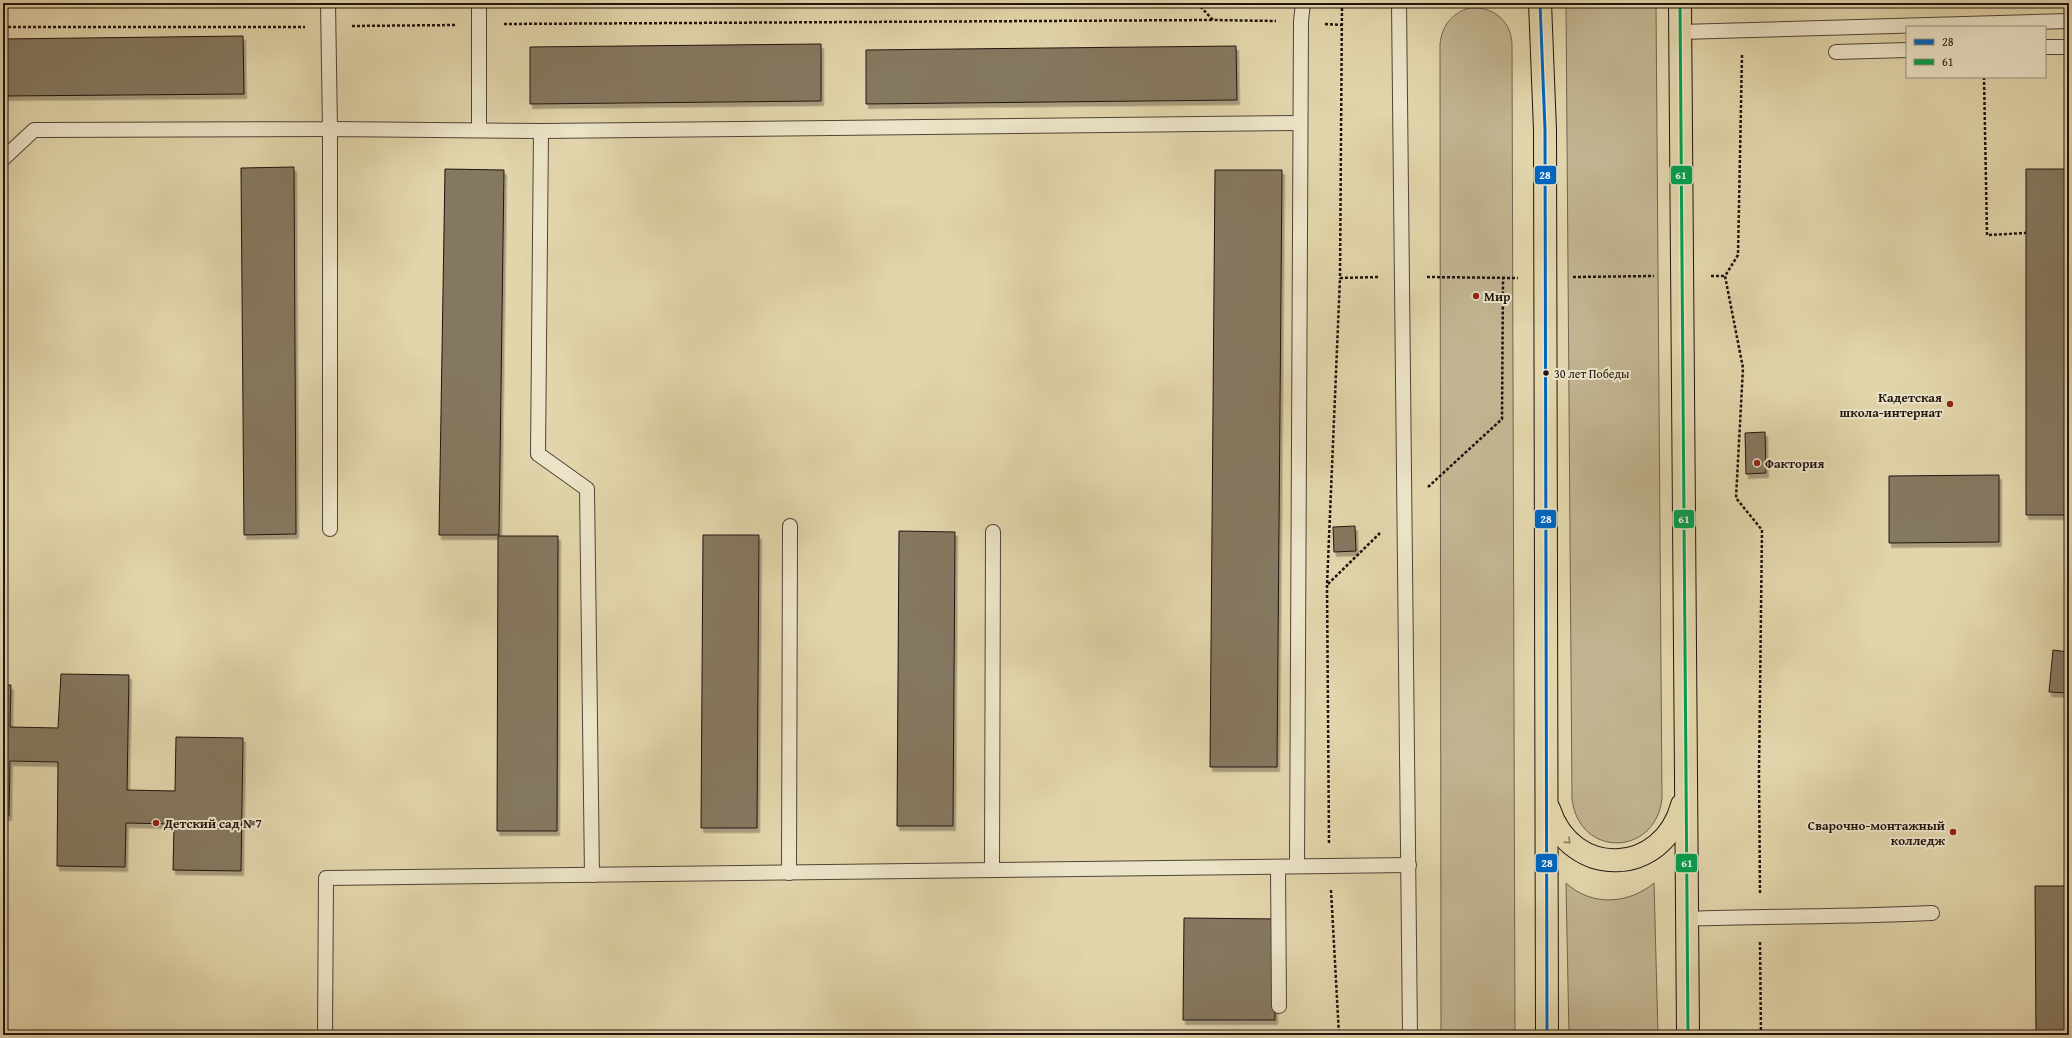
<svg xmlns="http://www.w3.org/2000/svg" width="2072" height="1038" viewBox="0 0 2072 1038" font-family="'Gentium Book Plus',serif">
	<style>
		.green { fill: #c1b490; stroke: #706450 }
		.building { fill: #857860; stroke: #20140f; filter: url(#shadow) }
		.lines { fill: none; stroke-linecap: round; stroke-linejoin: round }
		.lane-casing { stroke: #504436; stroke-width: 16 }
		.primary-casing { stroke: #20140f; stroke-width: 24 }
		.path { stroke: #20140f; stroke-width: 2.5; stroke-dasharray: 3 2; stroke-linecap: butt }
		.lane { stroke: #ece4c8; stroke-width: 14 }
		.primary { stroke: #e2d5ab; stroke-width: 22 }
		.bus-1-casing { stroke: #ece4c8; stroke-width: 6 }
		.bus-2-casing { stroke: #ece4c8; stroke-width: 6 }
		.bus-1 { stroke: #0065bd; stroke-width: 3 }
		.bus-2 { stroke: #029f4e; stroke-width: 3 }
		.oneway { stroke: #8b7e65 }
		.poi-dot { fill: #8f2418; stroke: #ece4c8; stroke-width: 1.5 }
		.bus-dot { fill: #20140f; stroke: #ece4c8; stroke-width: 1.5 }
		.labels { text-anchor: middle; stroke-width: 4; stroke-linejoin: round; paint-order: stroke }
		.bus-label { font-size: 12px; fill: #20140f; stroke: #ece4c8; text-anchor: start }
		.poi-label { font-size: 13px; font-weight: bold; fill: #20140f; stroke: #ece4c8; text-anchor: start }
		.line-badge { stroke: #ece4c8; stroke-width: 1.5 }
		.badge-label { font-size: 11px; text-anchor: middle; font-weight: bold; fill: #fff }
	</style>
	<defs>
		<filter id="shadow"><feDropShadow dx="2.5" dy="4.5" stdDeviation="0" flood-color="#0004"/></filter>
	</defs>
	<rect width="100%" height="100%" fill="#e2d5ab"/>
	<filter id="stains"><feTurbulence type="fractalNoise" baseFrequency=".005" numOctaves="4"/><feColorMatrix values="0 0 0 0 .2 0 0 0 0 .09 0 0 0 0 .02 0 0 0 .5 -.17"/></filter>
	<radialGradient id="worn" r=".72"><stop offset=".6" stop-color="#630" stop-opacity="0"/><stop offset="1" stop-color="#630" stop-opacity=".3"/></radialGradient>
	<g class="green">
		<path d="M1566,3H1656L1662,799C1655,857 1579,858 1572,799Z"/>
		<path d="M1469,8C1492,6 1510,19 1512,43L1515,1035H1441L1440,44C1442,26 1451,14 1469,8Z"/>
		<path d="M1566,883C1592,907 1629,904 1654,883L1658,1035H1569Z"/>
	</g>
	<g class="building">
		<polygon points="243,36 244,94 3,96 3,39"/>
		<polygon points="821,44 821,101 530,104 530,47"/>
		<polygon points="1236,46 1237,100 866,104 866,50"/>
		<polygon points="294,167 296,534 244,535 241,168"/>
		<polygon points="445,169 504,170 499,535 439,535"/>
		<polygon points="2026,169 2065,169 2065,176 2069,176 2069,515 2026,515"/>
		<polygon points="1215,170 1282,170 1277,767 1210,767"/>
		<polygon points="1765,432 1766,473 1746,474 1745,433"/>
		<polygon points="1999,475 1999,542 1889,543 1889,476"/>
		<polygon points="1355,526 1356,551 1334,552 1333,527"/>
		<polygon points="899,531 955,532 953,826 897,826"/>
		<polygon points="703,535 759,535 757,828 701,828"/>
		<polygon points="498,536 558,536 557,831 497,831"/>
		<polygon points="2053,650 2069,652 2069,693 2049,692"/>
		<polygon points="61,674 129,675 127,790 175,791 176,737 243,738 241,871 173,870 174,824 126,823 125,867 57,866 58,762 10,761 9,816 3,816 3,685 11,685 10,727 58,728"/>
		<polygon points="2035,886 2069,886 2069,1035 2036,1035"/>
		<polygon points="1184,918 1276,919 1275,1020 1183,1020"/>
	</g>
	<g class="lines">
		<g class="lane-casing">
			<g id="lane">
				<polyline points="1399,3 1410,1035"/>
				<polyline points="1680,32 2069,21"/>
				<polyline points="2045,47 2069,47"/>
				<polyline points="1836,52 1907,50"/>
				<polyline points="479,130 479,3"/>
				<polyline points="541,131 538,454 587,489 592,875"/>
				<polyline points="3,159 34,130 330,129 328,3"/>
				<polyline points="330,529 330,129 541,131 1300,123"/>
				<polyline points="1297,866 1301,21 1303,3"/>
				<polyline points="1278,867 1279,1006"/>
				<polyline points="992,870 993,532"/>
				<polyline points="789,873 790,526"/>
				<path d="M1687,919C1769,916 1850,917 1932,913"/>
				<polyline points="325,1035 326,878 1409,865"/>
			</g>
		</g>
		<g class="primary-casing">
			<g id="primary">
				<polyline points="1540,3 1545,130 1547,1035"/>
				<polyline points="1680,3 1688,1035"/>
				<path d="M1549,809C1572,880 1663,876 1682,805"/>
			</g>
		</g>
		<g class="path">
			<polyline points="1197,3 1213,20 1276,21"/>
			<polyline points="1342,3 1340,278 1378,277"/>
			<polyline points="504,24 1213,20"/>
			<polyline points="1325,24 1342,25"/>
			<polyline points="352,26 455,25"/>
			<polyline points="3,27 305,27"/>
			<polyline points="1742,55 1738,255 1725,276 1743,368 1736,498 1762,530 1759,773 1760,893"/>
			<polyline points="1984,77 1987,235 2026,233"/>
			<polyline points="1711,276 1725,276"/>
			<polyline points="1427,277 1518,278"/>
			<polyline points="1573,277 1654,276"/>
			<polyline points="1428,487 1502,419 1503,279"/>
			<polyline points="1328,584 1380,533"/>
			<polyline points="1329,843 1327,585 1340,278"/>
			<polyline points="1331,890 1339,1035"/>
			<polyline points="1760,942 1761,1035"/>
		</g>
		<use href="#lane" class="lane"/>
		<use href="#primary" class="primary"/>
		<g class="bus-1-casing">
			<polyline id="bus-1" points="1540,3 1545,130 1547,1035"/>
		</g>
		<g class="bus-2-casing">
			<polyline id="bus-2" points="1680,3 1688,1035"/>
		</g>
		<use href="#bus-1" class="bus-1"/>
		<use href="#bus-2" class="bus-2"/>
	</g>
	<defs><path id="oneway-chevron" d="M-2-3.5L2.5 0L-2 3.5" fill="none" stroke-width="1.6" stroke-linecap="round" stroke-linejoin="round"/></defs>
	<use class="oneway" href="#oneway-chevron" transform="translate(1568 841) rotate(44)"/>
	<g class="poi-dot">
		<circle cx="1476" cy="296" r="4"/>
		<circle cx="1950" cy="404" r="4"/>
		<circle cx="1757" cy="463" r="4"/>
		<circle cx="156" cy="823" r="4"/>
		<circle cx="1953" cy="832" r="4"/>
	</g>
	<circle class="bus-dot" cx="1546" cy="373" r="3.5"/>
	<g class="labels">
		<g class="bus-label">
			<text x="1554" y="378">30 лет Победы</text>
		</g>
		<g class="poi-label">
			<text x="1484" y="301">Мир</text>
			<text x="1942" y="402" text-anchor="end">Кадетская<tspan x="1942" dy="15">школа-интернат</tspan></text>
			<text x="1765" y="468">Фактория</text>
			<text x="164" y="828">Детский сад №7</text>
			<text x="1945" y="830" text-anchor="end">Сварочно-монтажный<tspan x="1945" dy="15">колледж</tspan></text>
		</g>
	</g>
	<g class="line-badge">
		<rect x="1534" y="165" width="23" height="20" rx="4" fill="#0065bd"/>
		<rect x="1670" y="165" width="23" height="20" rx="4" fill="#029f4e"/>
		<rect x="1534" y="509" width="23" height="20" rx="4" fill="#0065bd"/>
		<rect x="1673" y="509" width="22" height="20" rx="4" fill="#029f4e"/>
		<rect x="1535" y="853" width="23" height="20" rx="4" fill="#0065bd"/>
		<rect x="1675" y="853" width="23" height="20" rx="4" fill="#029f4e"/>
	</g>
	<g class="badge-label">
		<text x="1545" y="179">28</text>
		<text x="1681" y="179">61</text>
		<text x="1546" y="523">28</text>
		<text x="1684" y="523">61</text>
		<text x="1547" y="867">28</text>
		<text x="1687" y="867">61</text>
	</g>
	<rect width="2072" height="1038" fill="none" stroke="#e2d5ab" stroke-width="16"/>
	<rect x="4" y="4" width="2064" height="1030" fill="none" stroke="#20140f" stroke-width="2"/>
	<rect x="8" y="8" width="2056" height="1022" fill="none" stroke="#20140f"/>
	<rect x="1906" y="26" width="140" height="52" fill="#ece4c8" stroke="#9a917e"/>
	<rect x="1914" y="39" width="20" height="6" fill="#0065bd" stroke="#9a917e"/>
	<text x="1942" y="46" font-size="12" fill="#20140f">28</text>
	<rect x="1914" y="59" width="20" height="6" fill="#029f4e" stroke="#9a917e"/>
	<text x="1942" y="66" font-size="12" fill="#20140f">61</text>
	<rect width="100%" height="100%" filter="url(#stains)"/>
	<rect width="100%" height="100%" fill="url(#worn)"/>
</svg>
